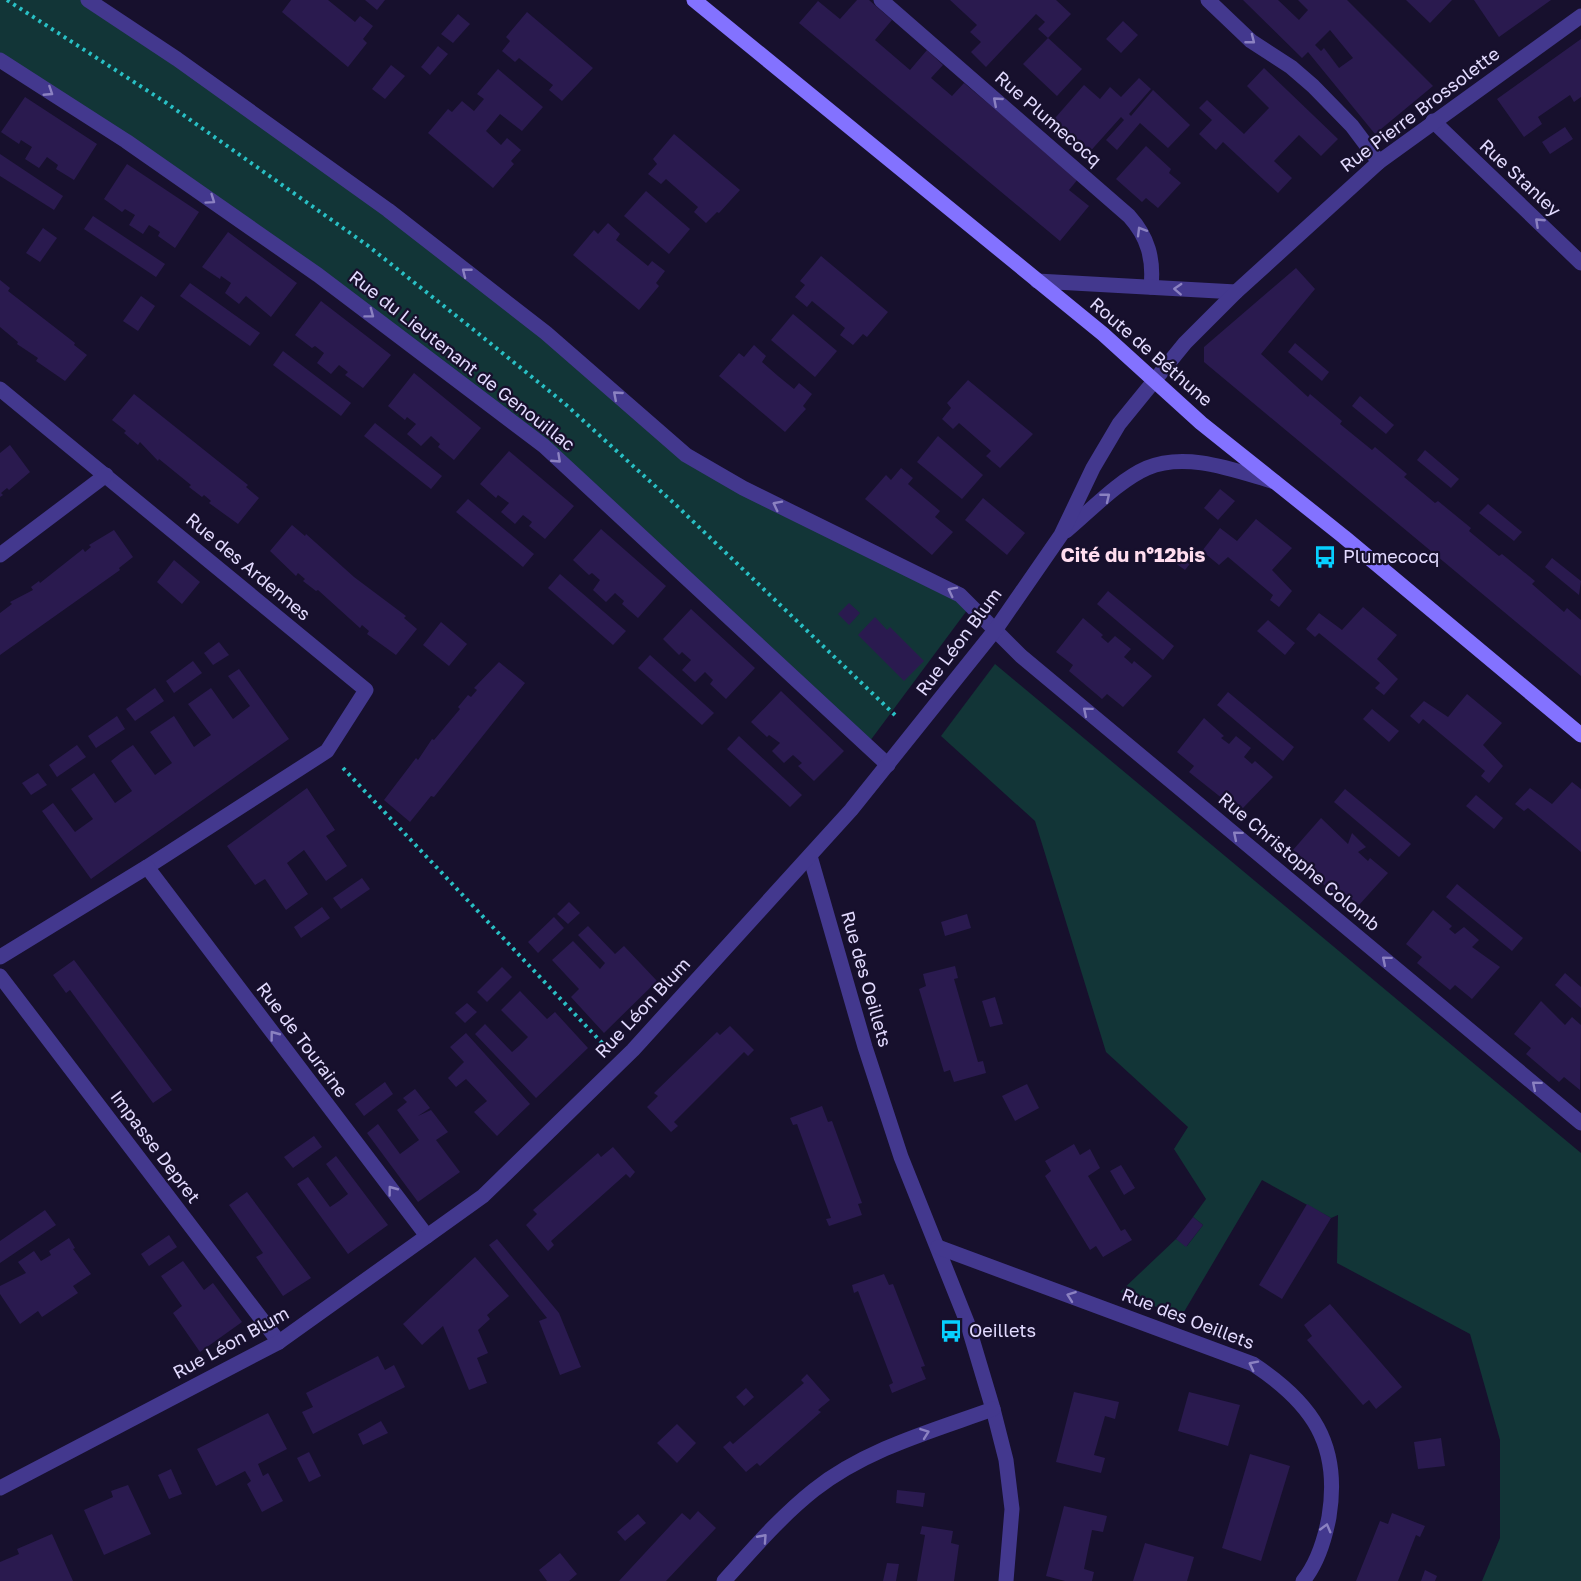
<svg xmlns="http://www.w3.org/2000/svg" width="1581" height="1581" viewBox="0 0 1581 1581" font-family="'Golos Text',sans-serif">
	<style>
		.green { fill: #123537 }
		.building { fill: #2a1a4f; fill-rule: evenodd }
		.lines { fill: none; stroke-linecap: round; stroke-linejoin: round }
		.path { stroke: #29c0c5; stroke-width: 4; stroke-dasharray: 3 4.5; stroke-linecap: butt }
		.service { stroke: #43388e; stroke-width: 15 }
		.minor { stroke: #43388e; stroke-width: 15 }
		.tertiary { stroke: #43388e; stroke-width: 15 }
		.secondary { stroke: #8372ff; stroke-width: 15 }
		.oneway { stroke: #8b81c1 }
		.labels { text-anchor: middle; stroke-width: 4.5; stroke-linejoin: round; paint-order: stroke }
		.street-label { font-size: 18px; fill: #e3dbff; stroke: #17102d }
		.poi-label { font-size: 18px; fill: #e3dbff; stroke: #17102d; text-anchor: start }
		.neighbourhood-label { font-size: 20px; font-weight: bold; fill: #ffddef; stroke: #17102d }
	</style>
	<rect width="100%" height="100%" fill="#17102d"/>
	<g class="green">
		<polygon points="0,0 93,0 388,210 686,455 971,605 867,745 544,446 318,275 0,61"/>
		<polygon points="995,664 1581,1153 1581,1581 1482,1581 1500,1538 1500,1440 1470,1334 1337,1263 1338,1215 1331,1218 1262,1180 1181,1317 1120,1292 1176,1239 1187,1246 1203,1225 1193,1217 1206,1199 1174,1149 1188,1127 1106,1052 1035,821 941,736"/>
	</g>
	<g class="building">
		<polygon points="291,0 328,0 355,22 360,16 373,26 363,39 367,43 348,67 282,12"/>
		<polygon points="365,0 385,0 377,10"/>
		<polygon points="857,0 869,0 892,20 875,40 910,70 927,50 943,65 931,78 952,96 964,83 1078,179 1069,190 1089,206 1060,241 799,23 818,1 840,19"/>
		<polygon points="950,0 1056,0 1071,14 1048,38 1038,29 1045,22 1036,14 986,67 971,52 981,42 970,32 977,25"/>
		<path d="M1243,0H1278L1299,20L1308,10L1298,0H1347L1433,86L1375,134L1308,52L1302,58ZM1330,30L1353,58L1339,68L1324,48L1321,51L1315,45Z"/>
		<polygon points="1406,0 1452,0 1430,23"/>
		<polygon points="1474,0 1551,0 1499,37"/>
		<polygon points="527,12 593,68 562,101 549,90 553,85 535,71 519,58 515,62 502,51 510,41 506,37"/>
		<polygon points="458,14 470,24 453,43 441,34"/>
		<polygon points="1123,21 1138,35 1121,53 1106,39"/>
		<polygon points="1048,38 1082,69 1057,96 1023,64"/>
		<polygon points="1581,39 1581,97 1574,102 1570,95 1538,117 1542,124 1524,137 1497,99"/>
		<polygon points="438,46 448,54 430,75 421,67"/>
		<polygon points="391,65 405,76 385,99 372,89"/>
		<polygon points="1264,68 1338,139 1321,156 1299,135 1274,161 1292,178 1278,193 1223,142 1216,150 1199,134 1212,120 1199,108 1207,100 1244,134 1269,108 1247,86"/>
		<polygon points="498,69 543,107 522,131 500,114 486,131 501,145 507,138 521,150 511,161 514,164 493,188 428,133 448,109 452,112 462,101 474,111 484,99 477,94"/>
		<polygon points="1139,78 1151,89 1129,114 1131,116 1153,90 1190,125 1168,148 1140,123 1117,150 1106,140 1124,120 1121,117 1086,156 1049,125 1084,85 1100,99 1110,87 1121,97"/>
		<polygon points="25,97 97,144 74,180 56,169 58,165 47,157 39,168 25,159 32,147 21,140 19,144 1,132"/>
		<polygon points="1565,127 1573,139 1550,154 1542,142"/>
		<polygon points="674,134 740,190 719,213 717,212 706,223 694,212 698,207 666,179 661,184 648,174 657,164 653,159"/>
		<polygon points="1146,146 1171,169 1169,173 1181,183 1158,208 1146,198 1142,202 1116,179"/>
		<polygon points="0,154 63,196 54,210 0,176"/>
		<polygon points="127,164 199,212 175,248 158,236 160,232 149,225 143,234 129,225 135,215 125,209 122,212 104,199"/>
		<polygon points="646,191 690,229 669,254 624,216"/>
		<polygon points="93,216 165,264 156,277 84,229"/>
		<polygon points="608,223 620,234 616,240 648,266 652,261 665,271 656,283 659,286 639,310 573,255 594,230 598,234"/>
		<polygon points="43,228 57,238 40,262 26,253"/>
		<polygon points="228,232 297,283 271,317 246,296 239,304 225,293 231,283 221,276 220,279 202,267"/>
		<polygon points="821,256 888,312 867,337 863,334 853,345 840,335 845,328 812,301 807,307 795,297 805,285 800,281"/>
		<polygon points="1296,268 1315,289 1261,354 1308,397 1310,394 1342,421 1340,424 1372,450 1375,447 1407,474 1404,477 1435,503 1438,501 1471,528 1469,531 1499,556 1502,554 1535,581 1532,584 1564,612 1567,608 1581,620 1581,676 1204,362 1204,347"/>
		<polygon points="0,280 10,288 8,291 75,343 74,345 87,355 65,381 36,361 38,358 17,344 18,342 0,327"/>
		<polygon points="190,283 260,333 250,346 180,296"/>
		<polygon points="141,296 155,306 138,331 123,321"/>
		<polygon points="321,301 391,355 363,388 345,375 348,372 339,365 331,374 317,363 324,353 315,346 312,348 295,335"/>
		<polygon points="793,314 837,351 815,377 771,340"/>
		<polygon points="1295,343 1329,372 1322,381 1288,352"/>
		<polygon points="754,345 766,356 762,362 778,376 794,389 799,383 812,394 803,406 806,409 785,432 719,376 739,353 744,357"/>
		<polygon points="283,351 351,403 341,416 273,365"/>
		<polygon points="414,373 481,428 454,460 438,447 440,444 431,436 421,446 407,434 416,424 407,417 405,420 388,406"/>
		<polygon points="968,380 1033,434 1000,468 986,456 991,451 959,423 953,429 942,419 951,408 947,403"/>
		<polygon points="134,394 248,485 246,487 259,498 238,524 209,503 211,501 204,495 202,497 189,487 191,485 159,459 158,461 140,442 138,445 124,433 126,431 112,420"/>
		<polygon points="1360,396 1394,425 1386,434 1352,406"/>
		<polygon points="375,423 442,476 431,489 364,436"/>
		<polygon points="938,436 983,475 962,499 917,462"/>
		<polygon points="10,445 30,472 9,490 7,488 1,493 3,495 0,497 0,453"/>
		<polygon points="1425,450 1459,479 1451,488 1417,460"/>
		<polygon points="509,451 574,506 545,539 529,526 532,522 523,515 515,524 501,512 509,503 498,495 496,498 480,484"/>
		<polygon points="901,468 913,478 908,484 940,511 935,517 953,532 932,555 865,499 886,475 891,480"/>
		<polygon points="1220,489 1235,501 1218,520 1204,508"/>
		<polygon points="983,498 1025,533 1007,555 965,520"/>
		<polygon points="468,499 534,554 523,567 456,512"/>
		<polygon points="1488,504 1522,532 1514,541 1479,513"/>
		<polygon points="1256,519 1292,548 1272,570 1292,591 1279,607 1270,600 1273,595 1228,557 1219,565 1202,551 1220,528 1237,541"/>
		<polygon points="292,525 305,536 306,534 354,577 406,616 404,618 417,629 396,655 367,634 369,631 362,625 360,628 318,590 316,591 303,581 305,579 298,573 296,576 270,551"/>
		<polygon points="601,529 666,586 638,618 622,604 624,601 615,593 606,602 593,590 600,580 592,573 589,575 573,560"/>
		<polygon points="114,530 133,557 119,568 120,570 0,655 0,613 12,604 10,602 33,590 31,587 39,581 40,583 83,549 85,552 91,547 89,545"/>
		<polygon points="1180,549 1193,560 1185,570 1171,560"/>
		<polygon points="1552,558 1581,581 1579,595 1545,567"/>
		<polygon points="174,560 200,582 182,604 157,582"/>
		<polygon points="560,574 626,631 613,645 548,588"/>
		<polygon points="1108,591 1174,646 1163,660 1097,604"/>
		<polygon points="849,603 860,613 849,625 838,614"/>
		<polygon points="1363,607 1397,635 1377,659 1398,679 1384,695 1375,688 1380,683 1319,633 1315,637 1306,629 1319,613 1342,630"/>
		<polygon points="691,609 755,668 726,699 710,684 713,680 705,672 695,682 682,670 691,660 682,652 679,655 663,639"/>
		<polygon points="875,617 887,630 890,627 924,661 904,681 858,635"/>
		<polygon points="1083,618 1103,635 1101,637 1108,643 1115,636 1131,649 1124,657 1132,664 1134,661 1152,676 1123,707 1107,694 1102,699 1069,671 1073,665 1056,652"/>
		<polygon points="1268,620 1295,643 1285,655 1257,631"/>
		<polygon points="441,622 467,644 449,666 423,645"/>
		<polygon points="219,642 229,655 213,665 204,653"/>
		<polygon points="650,655 714,713 702,725 638,668"/>
		<polygon points="193,661 202,673 174,693 166,681"/>
		<polygon points="499,662 525,683 434,797 431,796 410,822 384,800 416,758 418,760 432,739 434,740 460,709 458,707 468,695 471,697 477,690 474,688"/>
		<polygon points="239,669 289,739 91,879 42,811 53,803 75,832 93,819 71,789 94,773 115,803 132,791 111,761 121,753 133,745 155,775 172,763 150,732 174,716 194,747 202,741 211,735 188,704 211,688 233,719 250,706 228,676"/>
		<polygon points="155,688 164,701 135,721 126,709"/>
		<polygon points="781,691 844,751 814,781 798,766 802,763 793,755 784,763 772,751 780,743 769,735 767,737 751,722"/>
		<polygon points="1228,692 1294,747 1283,761 1217,705"/>
		<polygon points="1467,694 1502,723 1483,745 1503,766 1489,783 1481,776 1485,771 1423,719 1419,724 1410,716 1424,701 1448,717"/>
		<polygon points="1372,709 1399,731 1389,742 1363,719"/>
		<polygon points="117,716 125,729 96,748 88,736"/>
		<polygon points="1204,718 1224,736 1221,738 1229,744 1236,736 1251,748 1244,757 1252,764 1255,761 1273,777 1243,808 1227,795 1223,799 1189,772 1194,766 1177,752"/>
		<polygon points="739,736 802,795 790,807 727,749"/>
		<polygon points="77,745 86,757 57,777 49,765"/>
		<polygon points="38,773 47,785 31,795 22,783"/>
		<polygon points="1572,782 1581,789 1581,852 1528,808 1524,811 1515,804 1530,788 1552,804"/>
		<polygon points="307,788 335,830 326,836 347,866 326,881 304,850 287,863 308,894 286,910 265,879 255,885 227,846"/>
		<polygon points="1345,789 1411,844 1399,857 1334,802"/>
		<polygon points="1476,795 1503,818 1494,829 1466,806"/>
		<polygon points="1321,818 1348,844 1352,833 1366,847 1358,852 1368,861 1370,858 1388,873 1359,905 1343,892 1339,897 1306,870 1310,864 1293,850"/>
		<polygon points="362,878 370,889 341,909 333,898"/>
		<polygon points="1457,884 1523,938 1512,951 1446,897"/>
		<polygon points="569,902 580,913 568,924 557,914"/>
		<polygon points="322,907 330,918 301,938 294,927"/>
		<polygon points="1433,910 1452,926 1449,929 1455,934 1464,927 1479,940 1472,947 1500,967 1472,999 1455,985 1450,990 1417,963 1422,957 1406,944"/>
		<polygon points="967,914 971,928 945,936 941,922"/>
		<polygon points="554,917 564,928 538,953 528,942"/>
		<polygon points="588,926 615,954 624,946 657,981 604,1033 571,997 579,989 552,960 573,941 600,969 605,963 578,935"/>
		<polygon points="74,960 172,1090 153,1103 70,990 66,993 53,975"/>
		<polygon points="955,966 958,978 954,979 978,1062 983,1061 986,1073 954,1082 950,1070 944,1072 919,989 926,986 923,974"/>
		<polygon points="502,967 512,977 487,1002 477,992"/>
		<polygon points="1565,973 1581,987 1581,1008 1555,985"/>
		<polygon points="520,991 547,1019 555,1012 588,1048 536,1098 475,1034 485,1024 512,1052 519,1046 528,1037 501,1010"/>
		<polygon points="995,997 1003,1024 990,1027 982,1001"/>
		<polygon points="1541,1001 1565,1025 1572,1017 1581,1025 1580,1090 1564,1077 1559,1082 1526,1054 1531,1048 1514,1034"/>
		<polygon points="467,1003 477,1012 465,1023 455,1013"/>
		<polygon points="730,1026 754,1050 748,1056 744,1052 674,1122 678,1126 671,1132 647,1107 658,1096 654,1093 717,1032 720,1035"/>
		<polygon points="466,1033 530,1104 497,1136 474,1112 487,1101 466,1079 456,1087 448,1078 464,1062 450,1047"/>
		<polygon points="385,1082 393,1094 364,1116 355,1104"/>
		<polygon points="1027,1084 1039,1108 1015,1121 1002,1096"/>
		<polygon points="415,1089 430,1108 418,1116 431,1110 448,1132 436,1140 460,1172 418,1202 367,1133 378,1124 400,1154 419,1140 397,1110 407,1102 403,1098"/>
		<polygon points="822,1106 828,1122 832,1121 862,1203 858,1204 862,1215 829,1226 826,1219 831,1218 797,1124 793,1125 790,1118"/>
		<polygon points="314,1136 322,1147 293,1168 284,1157"/>
		<polygon points="1074,1144 1080,1155 1090,1149 1100,1168 1088,1176 1121,1231 1125,1229 1132,1240 1103,1257 1096,1246 1090,1250 1045,1176 1051,1171 1045,1161"/>
		<polygon points="613,1147 635,1172 630,1178 626,1174 551,1241 554,1245 548,1251 526,1225 537,1214 533,1210 598,1153 601,1157"/>
		<polygon points="336,1156 388,1225 348,1254 297,1184 308,1177 330,1207 339,1201 348,1194 326,1164"/>
		<polygon points="1121,1165 1135,1188 1124,1195 1110,1171"/>
		<polygon points="247,1192 311,1278 283,1296 256,1257 263,1253 229,1205"/>
		<polygon points="1307,1204 1331,1218 1282,1299 1259,1285"/>
		<polygon points="45,1210 56,1225 0,1263 0,1241"/>
		<polygon points="1193,1217 1203,1225 1186,1247 1176,1239"/>
		<polygon points="169,1235 177,1247 149,1266 141,1254"/>
		<polygon points="69,1238 75,1248 73,1249 91,1274 73,1286 78,1293 42,1317 38,1311 20,1324 0,1294 0,1286 26,1273 18,1262 34,1251 41,1261 51,1255 49,1251"/>
		<polygon points="497,1239 559,1313 581,1367 560,1375 539,1321 547,1318 489,1245"/>
		<polygon points="475,1257 509,1296 487,1315 490,1319 478,1330 488,1353 477,1358 487,1383 469,1390 443,1326 422,1345 403,1324"/>
		<polygon points="183,1261 204,1290 213,1283 242,1322 200,1352 173,1313 182,1306 161,1276"/>
		<polygon points="884,1274 889,1285 893,1284 925,1366 921,1367 926,1379 892,1393 889,1385 893,1383 858,1291 854,1293 852,1285"/>
		<polygon points="1330,1304 1402,1387 1376,1409 1369,1400 1363,1405 1307,1340 1312,1336 1304,1325"/>
		<polygon points="378,1356 385,1370 394,1365 405,1387 313,1434 302,1412 313,1407 306,1393"/>
		<polygon points="807,1374 830,1400 818,1410 821,1412 760,1466 757,1463 746,1472 723,1447 730,1441 733,1444 804,1383 801,1380"/>
		<polygon points="746,1388 754,1397 744,1406 736,1397"/>
		<polygon points="1074,1392 1119,1402 1115,1419 1105,1416 1094,1455 1105,1458 1101,1473 1056,1462"/>
		<polygon points="1189,1392 1240,1405 1228,1446 1178,1431"/>
		<polygon points="268,1413 287,1449 258,1464 263,1476 268,1473 283,1501 262,1512 247,1484 251,1481 245,1471 216,1486 197,1449"/>
		<polygon points="381,1421 388,1433 363,1445 358,1434"/>
		<polygon points="677,1424 696,1443 677,1463 657,1443"/>
		<polygon points="1441,1438 1445,1466 1418,1469 1414,1442"/>
		<polygon points="309,1452 321,1476 309,1482 297,1458"/>
		<polygon points="1250,1454 1290,1466 1261,1561 1222,1548"/>
		<polygon points="171,1469 182,1494 169,1499 158,1475"/>
		<polygon points="128,1485 151,1534 104,1555 84,1510 113,1497 111,1491"/>
		<polygon points="897,1490 925,1493 923,1507 896,1503"/>
		<polygon points="1064,1506 1107,1516 1103,1532 1092,1530 1084,1569 1094,1572 1092,1581 1065,1581 1046,1576"/>
		<polygon points="698,1511 716,1528 666,1581 619,1581 682,1513 690,1520"/>
		<polygon points="1392,1513 1425,1526 1420,1537 1416,1535 1398,1581 1356,1581 1380,1521 1388,1524"/>
		<polygon points="638,1514 646,1523 625,1541 617,1532"/>
		<polygon points="922,1526 953,1531 951,1543 959,1545 954,1581 917,1581 925,1535 920,1534"/>
		<polygon points="52,1534 73,1581 0,1581 0,1562 19,1554 17,1549"/>
		<polygon points="1145,1543 1194,1557 1187,1581 1133,1581"/>
		<polygon points="560,1553 577,1574 569,1581 547,1581 539,1570"/>
		<polygon points="887,1563 899,1564 896,1581 883,1581"/>
		<polygon points="1425,1570 1437,1576 1435,1581 1421,1581"/>
	</g>
	<g class="lines">
		<g class="path">
			<polyline points="7,0 165,102 367,245 469,326 564,403 677,506 896,716"/>
			<polyline points="343,768 603,1044"/>
		</g>
		<path class="service" d="M881,0L1129,216C1148,237 1154,259 1151,287"/>
		<g class="minor">
			<polyline points="88,0 177,59 388,210 546,333 686,455 743,488 960,595 1021,656 1581,1123"/>
			<polyline points="1208,0 1251,41 1291,67 1313,86 1352,126 1379,162"/>
			<polyline points="0,60 126,141 318,275 544,446 888,765"/>
			<polyline points="1433,121 1581,263"/>
			<polyline points="0,389 366,690 327,751 147,867 0,957"/>
			<polyline points="0,555 106,475"/>
			<polyline points="810,856 865,1047 901,1157 967,1322 993,1409 1006,1460 1012,1509 1006,1581"/>
			<polyline points="147,867 427,1236"/>
			<polyline points="0,976 279,1342"/>
			<path d="M938,1247L1253,1364C1312,1403 1341,1444 1329,1517C1325,1538 1317,1564 1303,1581"/>
			<path d="M724,1581C753,1549 780,1517 814,1490C866,1449 932,1431 993,1409"/>
		</g>
		<g class="tertiary">
			<polyline points="1037,281 1236,292"/>
			<path d="M1066,531C1089,512 1119,480 1147,468C1187,451 1236,471 1275,482"/>
			<polyline points="0,1488 279,1342 483,1196 633,1050 851,810 996,629 1061,535 1093,468 1119,424 1185,343 1236,292 1379,162 1581,16"/>
		</g>
		<polyline class="secondary" points="694,0 1103,334 1201,423 1344,537 1581,735"/>
	</g>
	<defs><path id="oneway-chevron" d="M-2-3.5L2.5 0L-2 3.5" fill="none" stroke-width="1.6" stroke-linecap="round" stroke-linejoin="round" transform="scale(1.5)"/></defs>
	<g class="oneway">
		<use href="#oneway-chevron" transform="translate(1251 40) rotate(38)"/>
		<use href="#oneway-chevron" transform="translate(49 92) rotate(33)"/>
		<use href="#oneway-chevron" transform="translate(997 101) rotate(-139)"/>
		<use href="#oneway-chevron" transform="translate(211 200) rotate(35)"/>
		<use href="#oneway-chevron" transform="translate(1539 222) rotate(-137)"/>
		<use href="#oneway-chevron" transform="translate(1141 231) rotate(-121)"/>
		<use href="#oneway-chevron" transform="translate(466 272) rotate(-142)"/>
		<use href="#oneway-chevron" transform="translate(1178 289) rotate(-177)"/>
		<use href="#oneway-chevron" transform="translate(370 314) rotate(37)"/>
		<use href="#oneway-chevron" transform="translate(617 395) rotate(-139)"/>
		<use href="#oneway-chevron" transform="translate(557 459) rotate(43)"/>
		<use href="#oneway-chevron" transform="translate(1106 497) rotate(-39)"/>
		<use href="#oneway-chevron" transform="translate(777 505) rotate(-153)"/>
		<use href="#oneway-chevron" transform="translate(952 591) rotate(-153)"/>
		<use href="#oneway-chevron" transform="translate(1087 711) rotate(-140)"/>
		<use href="#oneway-chevron" transform="translate(1237 835) rotate(-140)"/>
		<use href="#oneway-chevron" transform="translate(1386 960) rotate(-140)"/>
		<use href="#oneway-chevron" transform="translate(274 1035) rotate(-127)"/>
		<use href="#oneway-chevron" transform="translate(1536 1085) rotate(-140)"/>
		<use href="#oneway-chevron" transform="translate(392 1190) rotate(-127)"/>
		<use href="#oneway-chevron" transform="translate(1071 1296) rotate(-160)"/>
		<use href="#oneway-chevron" transform="translate(1253 1365) rotate(-153)"/>
		<use href="#oneway-chevron" transform="translate(925 1433) rotate(-20)"/>
		<use href="#oneway-chevron" transform="translate(1326 1528) rotate(-75)"/>
		<use href="#oneway-chevron" transform="translate(763 1538) rotate(-48)"/>
	</g>
	<defs>
		<g id="bus-bare" transform="scale(1.8)"><path d="M-5-6H5V4H4V6H2V4H-2V6H-4V4H-5ZM-3.5-4V0h7V-4ZM-3.5 1.2v1.5H-2V1.2ZM2 1.2v1.5H3.5V1.2Z" fill="#07cfff" stroke="#17102d" stroke-width="2.5" paint-order="stroke"/></g>
	</defs>
	<g fill-rule="evenodd">
		<use href="#bus-bare" x="1325" y="557"/>
		<use href="#bus-bare" x="951" y="1331"/>
	</g>
	<g class="labels">
		<g class="street-label">
			<text transform="translate(1420 110) rotate(-37)" y="6">Rue Pierre Brossolette</text>
			<text transform="translate(1048 119) rotate(41)" y="6">Rue Plumecocq</text>
			<text transform="translate(1520 178) rotate(43)" y="6">Rue Stanley</text>
			<text transform="translate(1151 352) rotate(41)" y="6">Route de Béthune</text>
			<text transform="translate(462 361) rotate(38)" y="6">Rue du Lieutenant de Genouillac</text>
			<text transform="translate(248 567) rotate(40)" y="6">Rue des Ardennes</text>
			<text transform="translate(959 642) rotate(-53)" y="6">Rue Léon Blum</text>
			<text transform="translate(1299 862) rotate(40)" y="6">Rue Christophe Colomb</text>
			<text transform="translate(866 979) rotate(74)" y="6">Rue des Oeillets</text>
			<text transform="translate(643 1008) rotate(-47)" y="6">Rue Léon Blum</text>
			<text transform="translate(302 1040) rotate(53)" y="6">Rue de Touraine</text>
			<text transform="translate(155 1147) rotate(53)" y="6">Impasse Depret</text>
			<text transform="translate(1188 1319) rotate(21)" y="6">Rue des Oeillets</text>
			<text transform="translate(231 1343) rotate(-29)" y="6">Rue Léon Blum</text>
		</g>
		<g class="poi-label">
			<text x="1343" y="563">Plumecocq</text>
			<text x="969" y="1337">Oeillets</text>
		</g>
		<g class="neighbourhood-label">
			<text x="1133" y="562">Cité du n°12bis</text>
		</g>
	</g>
</svg>
